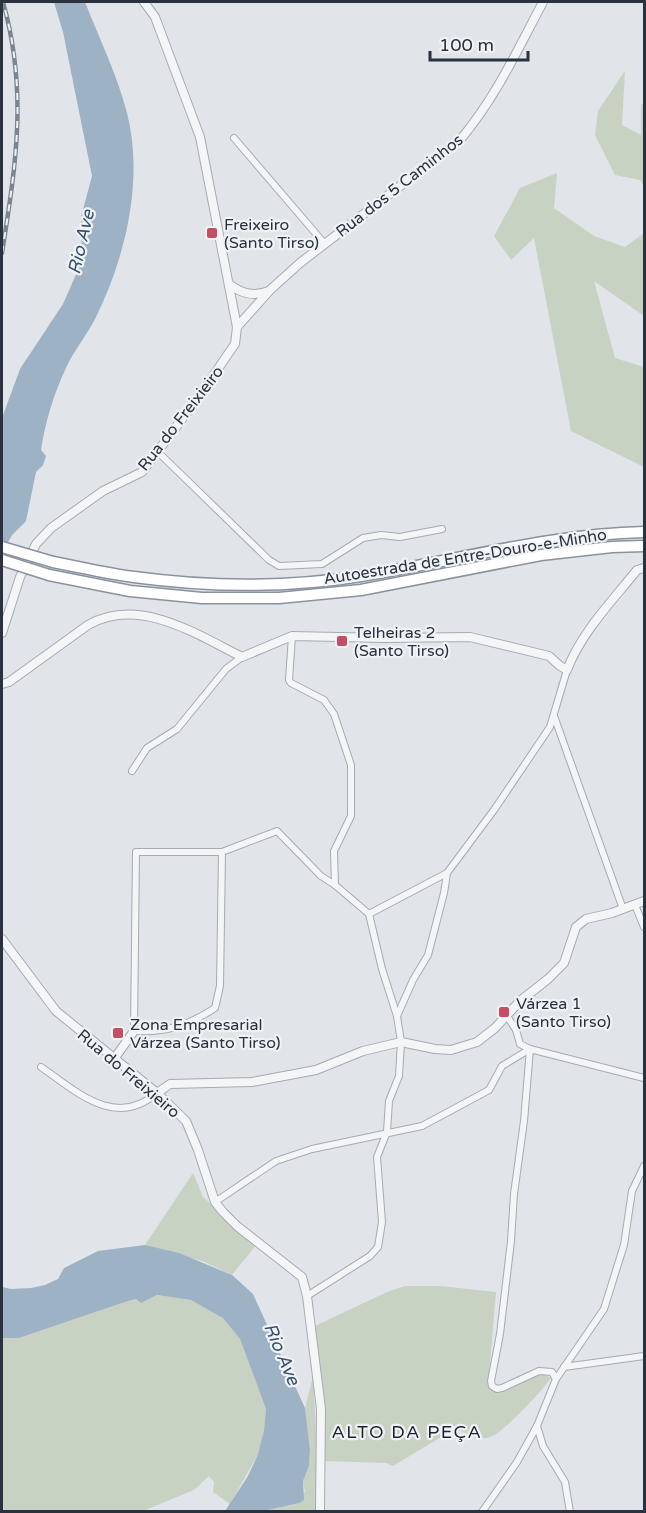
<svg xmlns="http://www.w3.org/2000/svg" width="646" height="1513" viewBox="0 0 646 1513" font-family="'Varela Round',sans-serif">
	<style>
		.green { fill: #c7d2c2 }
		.water { fill: #9eb2c6 }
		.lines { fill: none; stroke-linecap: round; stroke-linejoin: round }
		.minor-casing { stroke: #a6abb2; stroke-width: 8 }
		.tertiary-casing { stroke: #a6abb2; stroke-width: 10 }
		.motorway-casing { stroke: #89929e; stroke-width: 13 }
		.minor { stroke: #f3f5f7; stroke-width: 6 }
		.tertiary { stroke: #f3f5f7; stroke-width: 8 }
		.motorway { stroke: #fff; stroke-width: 10 }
		.rail-casing { stroke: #7b8491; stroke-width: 4.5 }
		.rail { stroke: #f0f3f6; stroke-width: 2; stroke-dasharray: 7; stroke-linecap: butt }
		.motorway-bridge-casing { stroke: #89929e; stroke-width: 13; stroke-linecap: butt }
		.motorway-bridge { stroke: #fff; stroke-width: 10 }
		.poi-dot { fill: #c44f62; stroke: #f0f3f6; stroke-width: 2 }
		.labels { text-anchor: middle; stroke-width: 4.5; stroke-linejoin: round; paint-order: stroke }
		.street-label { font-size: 16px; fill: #2a323f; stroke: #f0f3f6 }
		.poi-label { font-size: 16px; fill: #2a323f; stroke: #f0f3f6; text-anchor: start }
		.water-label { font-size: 18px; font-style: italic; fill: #375170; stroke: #f0f3f6 }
		.neighbourhood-label { font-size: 18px; letter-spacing: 1.5px; fill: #1c2330; stroke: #f0f3f6 }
	</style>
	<rect width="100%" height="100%" fill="#e1e4e8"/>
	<g class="green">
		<polygon points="625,71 622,125 641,135 641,105 644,103 644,186 640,180 615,175 595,135 598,111"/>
		<polygon points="557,173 554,208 594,236 625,247 644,233 644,316 594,281 615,358 644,367 644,467 571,431 534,238 511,260 494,236 520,188"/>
		<polygon points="193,1173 203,1197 257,1244 232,1275 205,1262 145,1245"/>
		<path d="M405,1286H440L496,1292L488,1386L491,1390L501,1393L539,1372L551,1378C542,1391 504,1432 490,1437C480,1442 463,1432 454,1427L451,1431L393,1466L386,1463L325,1461V1413L315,1326L387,1292Z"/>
		<polygon points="157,1295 191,1300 223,1317 240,1339 266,1409 264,1430 258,1454 230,1504 213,1492 214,1482 209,1476 194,1490 143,1511 2,1511 2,1338 19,1338 125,1302 137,1299 141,1302"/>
		<polygon points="313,1377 318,1469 317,1511 263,1512 305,1492 303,1481 309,1466 310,1450 305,1408"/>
	</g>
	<g class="water">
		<path d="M54,2H85C99,38 117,74 127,113C144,179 126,256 96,317C88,334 74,350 66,368C54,393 45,423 41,450L46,456L43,465L36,472L26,521L12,535L2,553V418L20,369L63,304L82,261L81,217L92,176L63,32Z"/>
		<polygon points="145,1245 179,1253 232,1275 253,1294 305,1408 310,1450 309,1466 303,1481 304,1500 299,1503 263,1511 225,1511 248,1476 258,1454 264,1430 266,1409 240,1339 223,1318 191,1300 157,1295 141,1303 136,1299 125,1302 19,1338 2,1338 2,1287 11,1289 31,1288 45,1285 58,1279 64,1268 98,1251"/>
	</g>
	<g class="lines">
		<g class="minor-casing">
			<g id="minor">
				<polyline points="234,138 324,243"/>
				<polyline points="158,452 269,560 279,566 322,564 363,538 381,535 400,537 442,529"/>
				<polyline points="292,636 289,680 291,683 324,700 334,714 351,765 351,816 334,851 335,885"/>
				<polyline points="554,716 623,909"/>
				<polyline points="132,771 147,748 177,729 226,669 242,657"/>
				<path d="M222,852L220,986L215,1008C189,1025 166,1033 134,1031L136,852H222L277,831L321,876L335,885L369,914"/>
				<polyline points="635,905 644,927"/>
				<polyline points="397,1016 382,969 369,914 447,873"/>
				<polyline points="507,1016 516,1030 520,1044 530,1049 524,1121 514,1194 511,1241 500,1334 491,1381 492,1386 497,1389 502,1388 539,1371 552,1372 556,1379"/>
				<path d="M41,1067C77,1092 115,1129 157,1093"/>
				<polyline points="215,1202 276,1161 312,1149 422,1126 489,1090 502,1066 530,1049 644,1078"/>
				<polyline points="307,1296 370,1256 378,1247 382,1222 377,1157 387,1132 389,1101 399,1076 401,1042 397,1016 413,980 428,955 444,893 447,873 494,810 550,727 567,670"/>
				<polyline points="564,1367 644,1356"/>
				<polyline points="537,1426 543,1446 565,1482 570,1512"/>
				<polyline points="482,1512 517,1462 537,1426 556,1379 604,1309 624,1245 632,1191 644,1166"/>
			</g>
		</g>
		<g class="tertiary-casing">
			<g id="tertiary">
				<path d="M229,284C242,294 254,297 269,291"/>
				<path d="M237,327L270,290L300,263L460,140C495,99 518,49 543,2"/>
				<polyline points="2,633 20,577 36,544 51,528 103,491 142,472 201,394 228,354 235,344 237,327 200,137 155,17 144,2"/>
				<path d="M2,684L9,682L88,625C139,596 196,634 242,657L292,636L384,638L470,637L549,656L560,666L567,670C581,633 612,601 637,570L644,568"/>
				<polyline points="2,939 56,1011 157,1093 186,1121 198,1150 215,1202 223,1212 237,1226 302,1277 307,1296 321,1409 320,1512"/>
				<polyline points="114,1059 134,1031"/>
				<polyline points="157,1093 170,1084 252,1082 316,1070 363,1051 401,1042 435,1049 451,1050 477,1042 495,1028 520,1001 548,979 564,963 576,927 586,919 612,913 644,901"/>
			</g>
		</g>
		<g class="motorway-casing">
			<g id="motorway">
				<path d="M53,562C80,567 107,574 134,577C208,587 286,588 361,576C456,561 548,534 644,532"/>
				<polyline points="49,575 130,591 202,598 279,598 361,590 541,555 612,547 644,546"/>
			</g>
		</g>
		<use href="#minor" class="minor"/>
		<use href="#tertiary" class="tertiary"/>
		<use href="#motorway" class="motorway"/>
		<g class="rail-casing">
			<path id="rail" d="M2,253C16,164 28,91 3,2"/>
		</g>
		<use href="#rail" class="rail"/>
		<g class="motorway-bridge-casing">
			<g id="motorway-bridge">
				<polyline points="2,547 53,562"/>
				<polyline points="2,560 49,575"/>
			</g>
		</g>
		<use href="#motorway-bridge" class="motorway-bridge"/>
	</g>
	<g class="poi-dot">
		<rect x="206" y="227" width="12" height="12" rx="3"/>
		<rect x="336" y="635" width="12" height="12" rx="3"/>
		<rect x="498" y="1006" width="12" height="12" rx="3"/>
		<rect x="112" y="1027" width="12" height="12" rx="3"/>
	</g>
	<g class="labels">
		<g class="street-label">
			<text transform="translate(399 185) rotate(-38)" y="6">Rua dos 5 Caminhos</text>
			<text transform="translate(180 418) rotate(-52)" y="6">Rua do Freixieiro</text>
			<text transform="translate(465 556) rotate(-9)" y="6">Autoestrada de Entre-Douro-e-Minho</text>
			<text transform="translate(129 1073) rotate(40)" y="6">Rua do Freixieiro</text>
		</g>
		<g class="poi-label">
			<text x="224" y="230">Freixeiro<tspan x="224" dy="18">(Santo Tirso)</tspan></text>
			<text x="354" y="638">Telheiras 2<tspan x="354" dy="18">(Santo Tirso)</tspan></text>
			<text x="516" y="1009">Várzea 1<tspan x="516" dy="18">(Santo Tirso)</tspan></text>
			<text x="130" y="1030">Zona Empresarial<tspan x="130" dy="18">Várzea (Santo Tirso)</tspan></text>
		</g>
		<g class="water-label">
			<text transform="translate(81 242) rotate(-77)" y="6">Rio Ave</text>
			<text transform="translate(282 1354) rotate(67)" y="6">Rio Ave</text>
		</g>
		<g class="neighbourhood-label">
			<text x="407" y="1438">ALTO DA PEÇA</text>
		</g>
	</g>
	<rect width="646" height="1513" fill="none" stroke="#2a323f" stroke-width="6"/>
	<path d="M430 51v9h98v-9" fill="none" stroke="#2a323f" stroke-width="3"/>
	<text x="439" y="51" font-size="18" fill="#2a323f" stroke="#f0f3f6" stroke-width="4.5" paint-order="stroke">100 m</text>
</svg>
